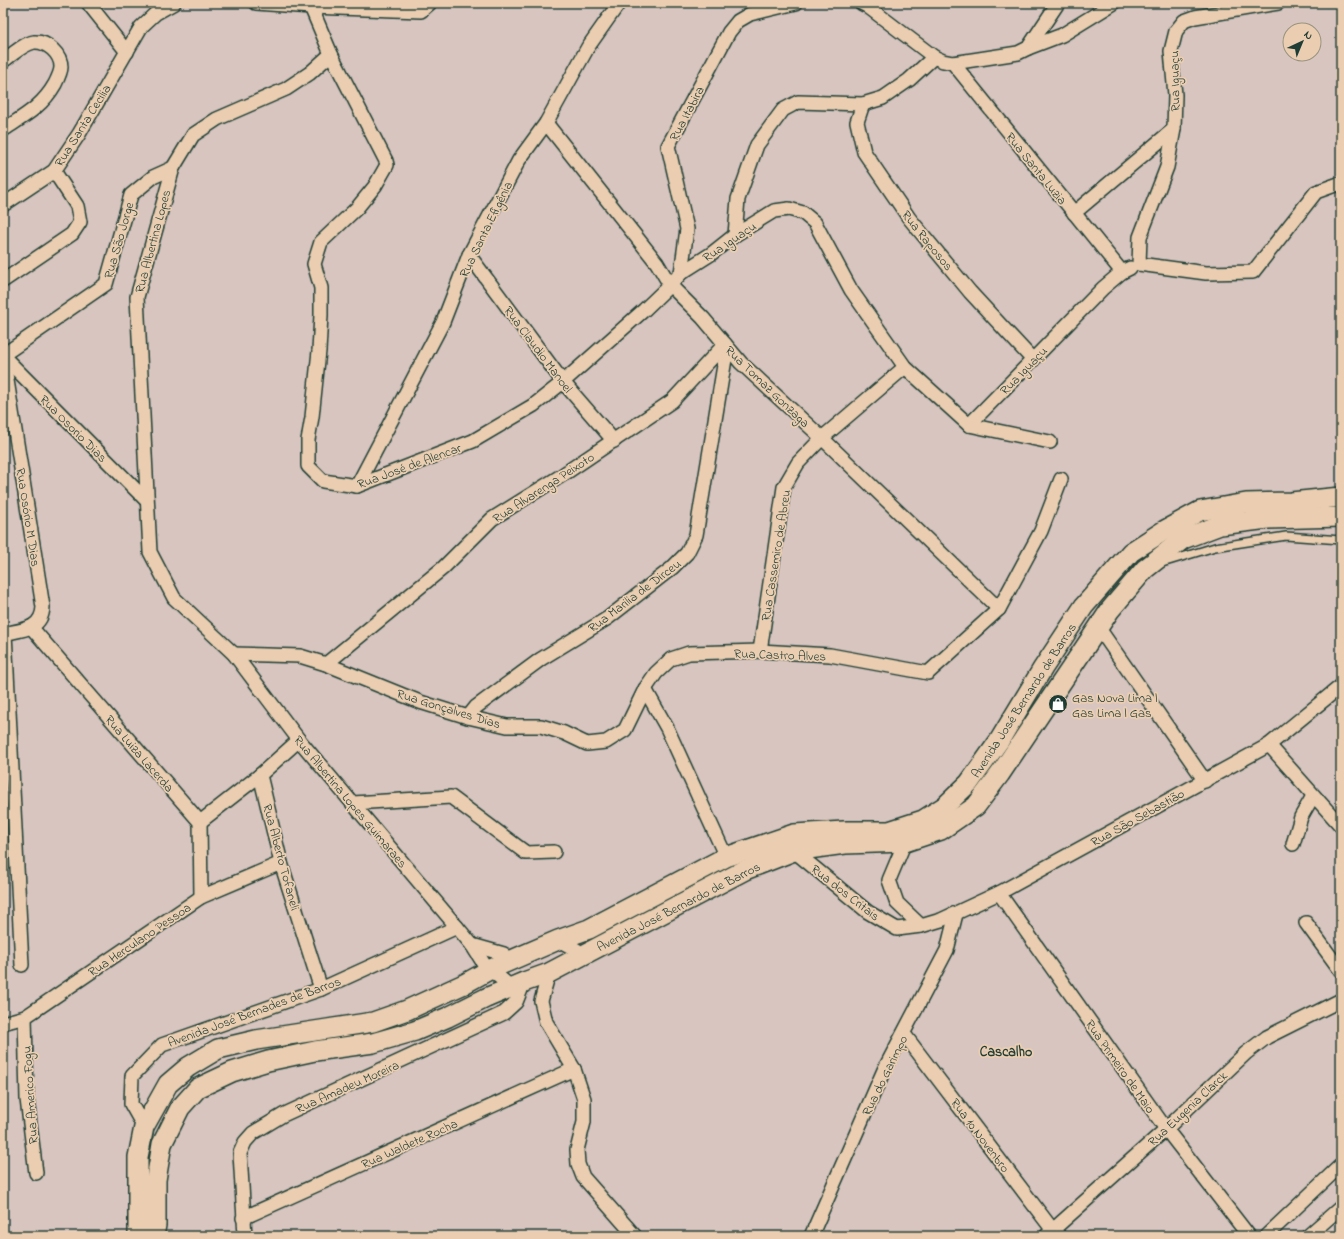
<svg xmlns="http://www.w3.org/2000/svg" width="1344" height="1239" viewBox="0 0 1344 1239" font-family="'Indie Flower',sans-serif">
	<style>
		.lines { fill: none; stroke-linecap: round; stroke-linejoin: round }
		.lane-casing { stroke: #1f3d34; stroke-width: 10 }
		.street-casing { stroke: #1f3d34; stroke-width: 16 }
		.secondary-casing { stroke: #1f3d34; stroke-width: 22 }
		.lane { stroke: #ebceb1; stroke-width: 7 }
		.street { stroke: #ebceb1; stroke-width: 13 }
		.secondary { stroke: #ebceb1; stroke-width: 19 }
		.labels { text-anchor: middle; stroke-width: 3.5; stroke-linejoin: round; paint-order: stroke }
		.street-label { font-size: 13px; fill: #1f3d34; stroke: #ebceb1 }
		.poi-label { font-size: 13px; fill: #1f3d34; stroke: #ebceb1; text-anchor: start }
		.neighbourhood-label { font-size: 14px; font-weight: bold; fill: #1f3d34; stroke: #ebceb1 }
	</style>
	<rect width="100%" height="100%" fill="#d8c5bf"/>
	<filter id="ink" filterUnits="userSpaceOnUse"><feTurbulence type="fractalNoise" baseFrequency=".025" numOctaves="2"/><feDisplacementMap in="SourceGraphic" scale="8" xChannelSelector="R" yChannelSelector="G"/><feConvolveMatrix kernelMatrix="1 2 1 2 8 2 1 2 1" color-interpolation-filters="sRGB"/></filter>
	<g filter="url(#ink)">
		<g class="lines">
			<g class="lane-casing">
				<polyline id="lane" points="1162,563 1215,547 1286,536 1341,540"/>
			</g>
			<g class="street-casing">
				<g id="street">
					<polyline points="88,3 127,52"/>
					<polyline points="256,3 311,7 421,11 430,3"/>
					<polyline points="311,3 311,7 331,54 310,73 286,89 217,119 193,135 173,168 137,297 150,552 174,598 234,654 299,740 457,927 472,945 484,964 512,988"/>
					<polyline points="861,3 867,6 934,57 943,61 953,63 1018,53 1028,48 1058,3"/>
					<polyline points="1028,48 1062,35 1114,3"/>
					<polyline points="331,54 386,161 387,165 375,186 357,208 321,242 314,264 321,288 321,315 319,351 312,417 308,440 308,466 323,481 357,486 473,441 534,405 563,382 644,310 670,285 681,273 711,254 735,235 774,211 789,209 803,213 815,223 851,290 905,367 969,425"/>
					<path d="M3,61C12,55 23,44 34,42C47,41 61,54 61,67C61,71 57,80 55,84C42,107 24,116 3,130"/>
					<polyline points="953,63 1122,272"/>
					<polyline points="863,104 857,122 864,152 909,218 970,292 1033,360"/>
					<polyline points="546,123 657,263 670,285 703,318 741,363 822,438 999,609"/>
					<polyline points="3,205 54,171 79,134 141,27 156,13 174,3"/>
					<polyline points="1074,213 1174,129"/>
					<polyline points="735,235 738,199 757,145 783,110 798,102 863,104 883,98 909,80 934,57"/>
					<polyline points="469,255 563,382 614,441"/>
					<polyline points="1139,264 1140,237 1167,167 1174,129 1175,95 1171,51 1176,31 1184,21 1195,17 1278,3"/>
					<polyline points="1139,264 1206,273 1253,272 1316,192 1341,183"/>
					<polyline points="681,273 687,229 668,146 729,32 738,21 750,14 796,3"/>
					<polyline points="3,281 72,234 80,222 77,206 54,171"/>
					<polyline points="3,355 106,284 131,195 153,177 173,168"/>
					<polyline points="3,355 7,360 146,500"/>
					<polyline points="969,425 1103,288 1122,272 1130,268"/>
					<polyline points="969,425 1050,442"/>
					<polyline points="357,486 443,322 469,255 519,160 546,123 588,47 619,3"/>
					<polyline points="31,627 200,822 201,897"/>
					<polyline points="1098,627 1205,781"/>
					<polyline points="5,633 22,965"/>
					<path d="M3,634C21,630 42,630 43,607L3,355"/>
					<polyline points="760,651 784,487 798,463 822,438 905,367"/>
					<polyline points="234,654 300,656 326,664 420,702 468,717 507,726 541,726 564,733 587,744 606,742 625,730 645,689 656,673 671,659 689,653 760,651 830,655 928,673 999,609 1041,531 1061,479"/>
					<polyline points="326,664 443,568 492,519 564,474 672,401 725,344"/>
					<polyline points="645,689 667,728 726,857"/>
					<polyline points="468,717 476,707 541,659 608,618 672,568 687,553 696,535 727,347"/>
					<polyline points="299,740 260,775 281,863 321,989"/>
					<polyline points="1269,745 1341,826"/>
					<polyline points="353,803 451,797 526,853 554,852"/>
					<polyline points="200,822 260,775"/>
					<polyline points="905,842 889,880 897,903 921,926"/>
					<polyline points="1293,844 1301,817 1313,796"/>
					<polyline points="794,851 868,912 897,929 921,926 941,920 999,893 1269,745 1341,686"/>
					<polyline points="999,893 1166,1129 1249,1236"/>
					<polyline points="1306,923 1341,971"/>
					<polyline points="554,941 558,940 577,950 581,956"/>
					<polyline points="472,945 504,954"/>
					<polyline points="549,973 541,1001 546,1022 574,1069 584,1099 584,1122 577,1150 578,1164 583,1177 635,1236"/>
					<polyline points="25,1017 27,1099 36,1173"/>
					<polyline points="3,1023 25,1017 201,897 281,863"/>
					<polyline points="904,1034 1052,1229 1059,1236"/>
					<polyline points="144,1127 131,1104 132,1076 162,1045 321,989 457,927"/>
					<polyline points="243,1218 574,1069"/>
					<polyline points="245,1236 240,1153 245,1142 253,1133 283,1115 504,1013 516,1002 524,982"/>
					<polyline points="811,1236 884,1070 947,950 956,914"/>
					<polyline points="1046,1236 1166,1129 1246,1053 1267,1037 1341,1000"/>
					<polyline points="1266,1236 1341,1165"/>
					<polyline points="1308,1236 1341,1207"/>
				</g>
			</g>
			<g class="secondary-casing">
				<g id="secondary">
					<polyline points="138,1236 138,1157 144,1127 168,1084 188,1067 218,1049 256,1040 373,1022 407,1010 464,984 491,969 558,940 589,929 726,857 794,834 844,831 889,831 923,820 945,806 969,783 999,741 1043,668 1084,606 1131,552 1165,530 1200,511 1246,503 1291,502 1341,497"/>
					<polyline points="154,1236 156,1225 156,1180 162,1144 180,1108 198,1088 232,1072 268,1061 315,1051 373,1043 415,1031 448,1017 486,998 524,982 549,973 745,870 794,851 845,844 905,842 941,830 976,806 1000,774 1110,610 1145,569 1183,539 1220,525 1268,519 1341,517"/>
				</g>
			</g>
			<use href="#lane" class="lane"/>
			<use href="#street" class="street"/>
			<use href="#secondary" class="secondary"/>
		</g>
	</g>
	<defs>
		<g id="shop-disc" transform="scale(1)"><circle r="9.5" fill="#1f3d34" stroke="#ebceb1"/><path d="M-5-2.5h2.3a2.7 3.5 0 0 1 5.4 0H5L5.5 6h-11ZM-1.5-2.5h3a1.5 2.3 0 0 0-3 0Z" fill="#fff"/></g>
	</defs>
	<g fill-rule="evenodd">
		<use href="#shop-disc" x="1058" y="704"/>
	</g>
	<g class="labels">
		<g class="street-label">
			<text transform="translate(1174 81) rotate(-91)" y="5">Rua Iguaçu</text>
			<text transform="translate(686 113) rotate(-62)" y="5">Rua Itabira</text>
			<text transform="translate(82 125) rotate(-58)" y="5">Rua Santa Cecilia</text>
			<text transform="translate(1037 168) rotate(51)" y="5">Rua Santa Luzia</text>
			<text transform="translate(485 229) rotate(-64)" y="5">Rua Santa Efigênia</text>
			<text transform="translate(118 240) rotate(-74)" y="5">Rua São Jorge</text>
			<text transform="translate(928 240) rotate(51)" y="5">Rua Raposos</text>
			<text transform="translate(152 241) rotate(-75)" y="5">Rua Albertina Lopes</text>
			<text transform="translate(729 241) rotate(-34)" y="5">Rua Iguaçu</text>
			<text transform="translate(539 349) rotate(53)" y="5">Rua Claudio Manoel</text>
			<text transform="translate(1023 370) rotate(-46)" y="5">Rua Iguaçu</text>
			<text transform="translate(768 386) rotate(44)" y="5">Rua Tomaz Gonzaga</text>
			<text transform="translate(74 428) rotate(45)" y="5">Rua Osorio Dias</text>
			<text transform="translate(409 465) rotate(-20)" y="5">Rua José de Alencar</text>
			<text transform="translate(543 487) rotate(-33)" y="5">Rua Alvarenga Peixoto</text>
			<text transform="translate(29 517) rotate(81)" y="5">Rua Osório M Dias</text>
			<text transform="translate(775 555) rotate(-81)" y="5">Rua Cassemiro de Abreu</text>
			<text transform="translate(634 595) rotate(-37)" y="5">Rua Marilia de Dirceu</text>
			<text transform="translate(780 654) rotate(2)" y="5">Rua Castro Alves</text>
			<text transform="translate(1023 700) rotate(-57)" y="5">Avenida José Bernardo de Barros</text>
			<text transform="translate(449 708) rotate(17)" y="5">Rua Gonçalves Dias</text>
			<text transform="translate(140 753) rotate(49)" y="5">Rua Luiza Lacerda</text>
			<text transform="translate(351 801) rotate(50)" y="5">Rua Albertina Lopes Guimaraes</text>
			<text transform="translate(1137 817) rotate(-29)" y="5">Rua São Sebastião</text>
			<text transform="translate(282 857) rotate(75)" y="5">Rua Alberto Tofaneli</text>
			<text transform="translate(846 892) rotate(38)" y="5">Rua dos Critais</text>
			<text transform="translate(678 906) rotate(-27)" y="5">Avenida José Bernardo de Barros</text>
			<text transform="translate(139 939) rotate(-34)" y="5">Rua Herculano Pessoa</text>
			<text transform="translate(254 1011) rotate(-20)" y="5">Avenida José Bernades de Barros</text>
			<text transform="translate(1121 1066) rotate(55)" y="5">Rua Primeiro de Maio</text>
			<text transform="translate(884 1075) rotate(-64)" y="5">Rua do Garimpo</text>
			<text transform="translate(347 1086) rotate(-24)" y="5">Rua Amadeu Moreira</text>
			<text transform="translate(29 1095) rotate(-94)" y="5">Rua Americo Fogu</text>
			<text transform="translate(1187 1108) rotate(-43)" y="5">Rua Eugenia Clarck</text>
			<text transform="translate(981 1135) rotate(53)" y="5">Rua 10 Novenbro</text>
			<text transform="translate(409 1143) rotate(-24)" y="5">Rua Waldete Rocha</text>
		</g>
		<g class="poi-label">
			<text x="1072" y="702">Gas Nova Lima |<tspan x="1072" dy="15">Gas Lima | Gas</tspan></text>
		</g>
		<g class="neighbourhood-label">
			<text x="1006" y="1056">Cascalho</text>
		</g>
	</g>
	<rect width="1344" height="1239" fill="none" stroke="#ebceb1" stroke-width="16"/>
	<rect x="8" y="8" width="1328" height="1223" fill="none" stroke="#1f3d34" stroke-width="1.5" filter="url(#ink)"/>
	<g transform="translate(1302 42) rotate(44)"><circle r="19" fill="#ebceb1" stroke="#99947f"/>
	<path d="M0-3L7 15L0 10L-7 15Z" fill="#1f3d34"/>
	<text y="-6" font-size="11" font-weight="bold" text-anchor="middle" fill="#1f3d34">N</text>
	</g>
</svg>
